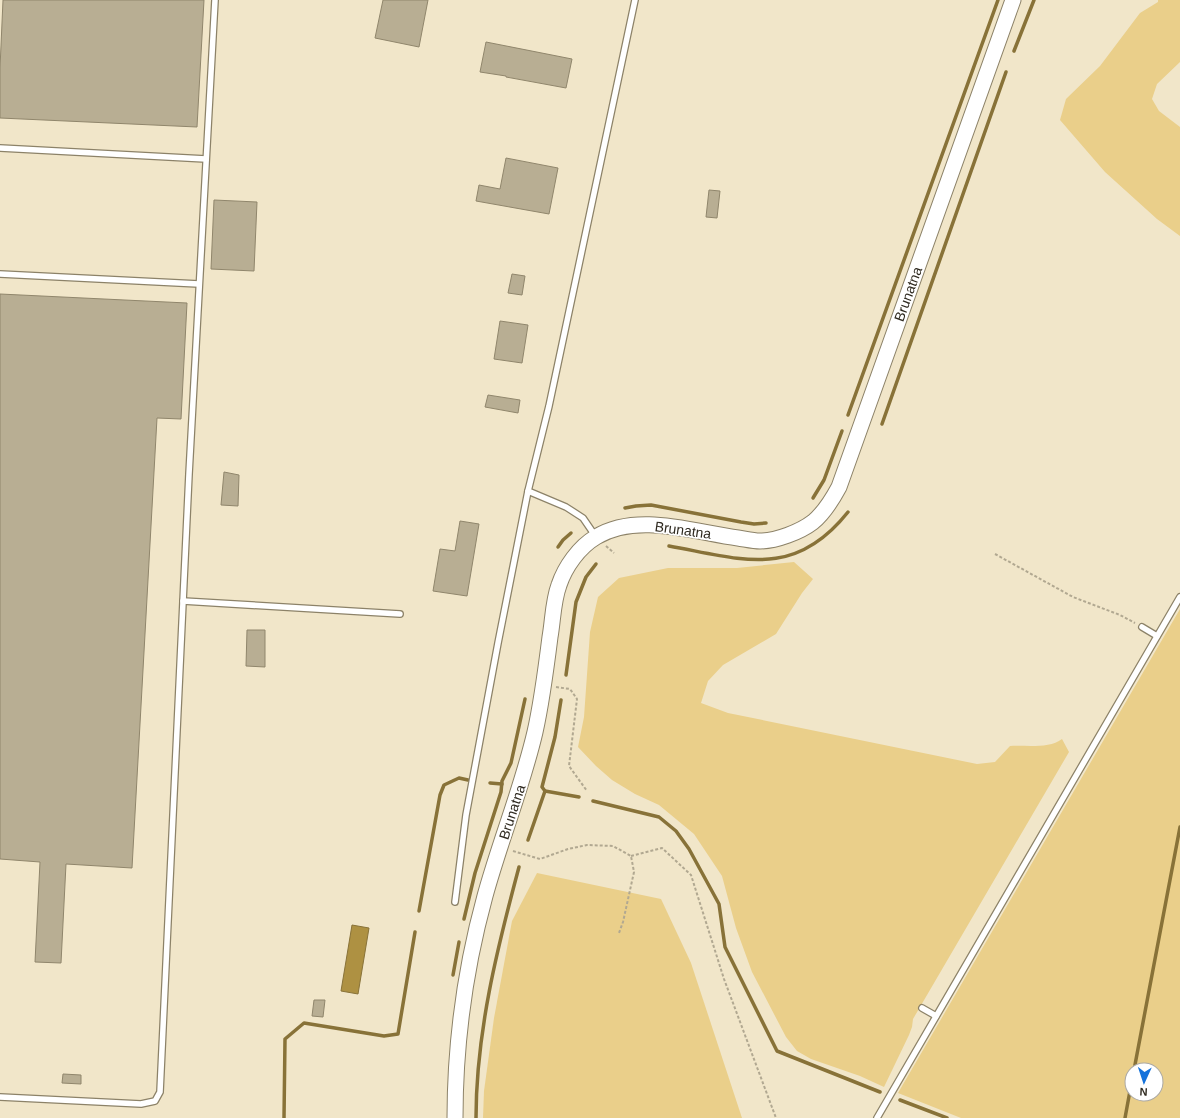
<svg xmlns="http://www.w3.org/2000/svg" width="1180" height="1118" viewBox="0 0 1180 1118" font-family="Arial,sans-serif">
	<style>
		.green { fill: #eacf8a; fill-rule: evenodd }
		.water { fill: #ae9142; stroke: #887238 }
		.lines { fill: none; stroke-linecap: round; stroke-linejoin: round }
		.stream { stroke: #887238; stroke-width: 3.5 }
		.building { fill: #b8ae93; stroke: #90866c }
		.lane-casing { stroke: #8c8268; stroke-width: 8 }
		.secondary-casing { stroke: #8c8268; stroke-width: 17 }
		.path { stroke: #b1a891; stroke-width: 2; stroke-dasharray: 3 2; stroke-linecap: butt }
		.lane { stroke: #fff; stroke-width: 5.5 }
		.secondary { stroke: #fff; stroke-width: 15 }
		.labels { text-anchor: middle; stroke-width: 3.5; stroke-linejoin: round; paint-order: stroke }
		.street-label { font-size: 14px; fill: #2e291f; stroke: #fff }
	</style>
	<rect width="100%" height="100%" fill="#f1e6c9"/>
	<g class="green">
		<polygon points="1158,0 1180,0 1180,62 1157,84 1152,99 1159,111 1180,127 1180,236 1157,219 1105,172 1060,120 1066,99 1100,66 1140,13 1158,2"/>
		<path d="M794,562L813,579L802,593L776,634L723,665L708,681L701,703L728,713L977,764L995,762L1010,746C1026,745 1049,749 1062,739L1069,752L913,1019L912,1027L909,1035L884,1087L860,1076L811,1059L797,1051L786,1037L752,972L736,928L722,876L694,834L659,805L635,794L612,780L596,766L578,747L584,717L590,632L598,597L619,578L668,568H737Z"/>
		<path d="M1180,609V1118H961L898,1093ZM1132,1070H1156V1094H1132Z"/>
		<polygon points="537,873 661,899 691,963 742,1118 483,1118 484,1091 494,1018 512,921"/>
	</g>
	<polygon class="water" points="352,925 369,928 358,994 341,991"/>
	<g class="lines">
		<g class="stream">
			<polyline points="1014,51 1034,0"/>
			<polyline points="848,415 998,0"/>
			<polyline points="882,424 1006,72"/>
			<polyline points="813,498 824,480 842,431"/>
			<polyline points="625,508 636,506 651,505 741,522 754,524 766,523"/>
			<path d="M669,546C742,559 794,580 848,512"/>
			<polyline points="558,547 563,540 571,533"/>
			<polyline points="566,675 576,602 586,577 596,564"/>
			<polyline points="561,700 555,737 542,787 545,791 579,797"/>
			<polyline points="490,783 502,784"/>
			<polyline points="593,801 659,817 676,831 689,849 719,904 725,947 777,1051 880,1092"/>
			<polyline points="528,840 545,791"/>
			<polyline points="419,911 440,795 444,785 459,778 468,780"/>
			<polyline points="464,919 475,873 501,792 502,781 511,763 525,699"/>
			<polyline points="453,975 459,942"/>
			<polyline points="1134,1070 1180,827"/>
			<polyline points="900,1100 947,1118"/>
			<polyline points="284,1118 285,1039 304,1023 384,1036 398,1034 415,932"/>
			<path d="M476,1118C476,1033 497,949 519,867"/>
			<polyline points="1125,1118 1132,1080"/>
		</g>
	</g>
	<g class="building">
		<polygon points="3,0 204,0 197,127 0,118 0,68"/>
		<polygon points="383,0 428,0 419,47 375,38"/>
		<polygon points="486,42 572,59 566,88 506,77 506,76 480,72"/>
		<polygon points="506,158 558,168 549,214 476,201 479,185 500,189"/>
		<polygon points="709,190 720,191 717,218 706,217"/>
		<polygon points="214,200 257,202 254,271 211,269"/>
		<polygon points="512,274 525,276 522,295 508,293"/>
		<polygon points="0,294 187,303 181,419 157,418 132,868 66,864 61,963 35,962 40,862 0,859"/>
		<polygon points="500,321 528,325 522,363 494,359"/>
		<polygon points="488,395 520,400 518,413 485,407"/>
		<polygon points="224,472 239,475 238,506 221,505"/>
		<polygon points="460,521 479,524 467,596 433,591 440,549 455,551"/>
		<polygon points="247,630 265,630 265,667 246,666"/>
		<polygon points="314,1000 325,1000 323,1017 312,1016"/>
		<polygon points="63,1074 81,1075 81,1084 62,1083"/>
	</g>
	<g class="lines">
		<g class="lane-casing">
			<g id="lane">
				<polyline points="0,148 206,159"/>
				<polyline points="0,274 199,284"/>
				<polyline points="528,491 566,507 583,518 596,537"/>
				<polyline points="183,601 400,614"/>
				<polyline points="1142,627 1157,636"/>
				<polyline points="455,902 466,815 498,643 528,491 549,406 635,0"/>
				<polyline points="922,1008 936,1016"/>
				<polyline points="0,1097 141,1104 155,1101 160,1092 189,474 215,0"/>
				<polyline points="877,1118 1180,597"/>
			</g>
		</g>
		<g class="secondary-casing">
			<path id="secondary" d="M455,1118C455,1043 465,969 485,896C500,841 522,788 535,732C542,701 546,669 550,637C553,620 553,601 559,585C565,567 579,547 596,537C637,512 693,532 738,538C745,539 753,541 760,541C776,541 800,532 813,522C824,513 832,500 839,487L1013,0"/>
		</g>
		<g class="path">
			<polyline points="606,546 614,553"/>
			<polyline points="995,554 1073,597 1120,615 1135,623"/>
			<polyline points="556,687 570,689 577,699 569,766 587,791"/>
			<polyline points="513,851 540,859 568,849 587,845 613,846 631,856 634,872 623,922 619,933"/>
			<polyline points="631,856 662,848 691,875 724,979 776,1118"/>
		</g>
		<use href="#lane" class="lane"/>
		<use href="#secondary" class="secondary"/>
	</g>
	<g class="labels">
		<g class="street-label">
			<text transform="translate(908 294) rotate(-70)" y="5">Brunatna</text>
			<text transform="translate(683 530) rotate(8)" y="5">Brunatna</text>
			<text transform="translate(512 812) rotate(-72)" y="5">Brunatna</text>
		</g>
	</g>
	<g transform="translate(1144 1082) rotate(183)"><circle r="19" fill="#ffffff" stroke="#aba9a5"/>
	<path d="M0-3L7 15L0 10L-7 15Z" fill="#1572db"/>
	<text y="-6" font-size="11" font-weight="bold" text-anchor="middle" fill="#2e291f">N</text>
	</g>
</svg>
